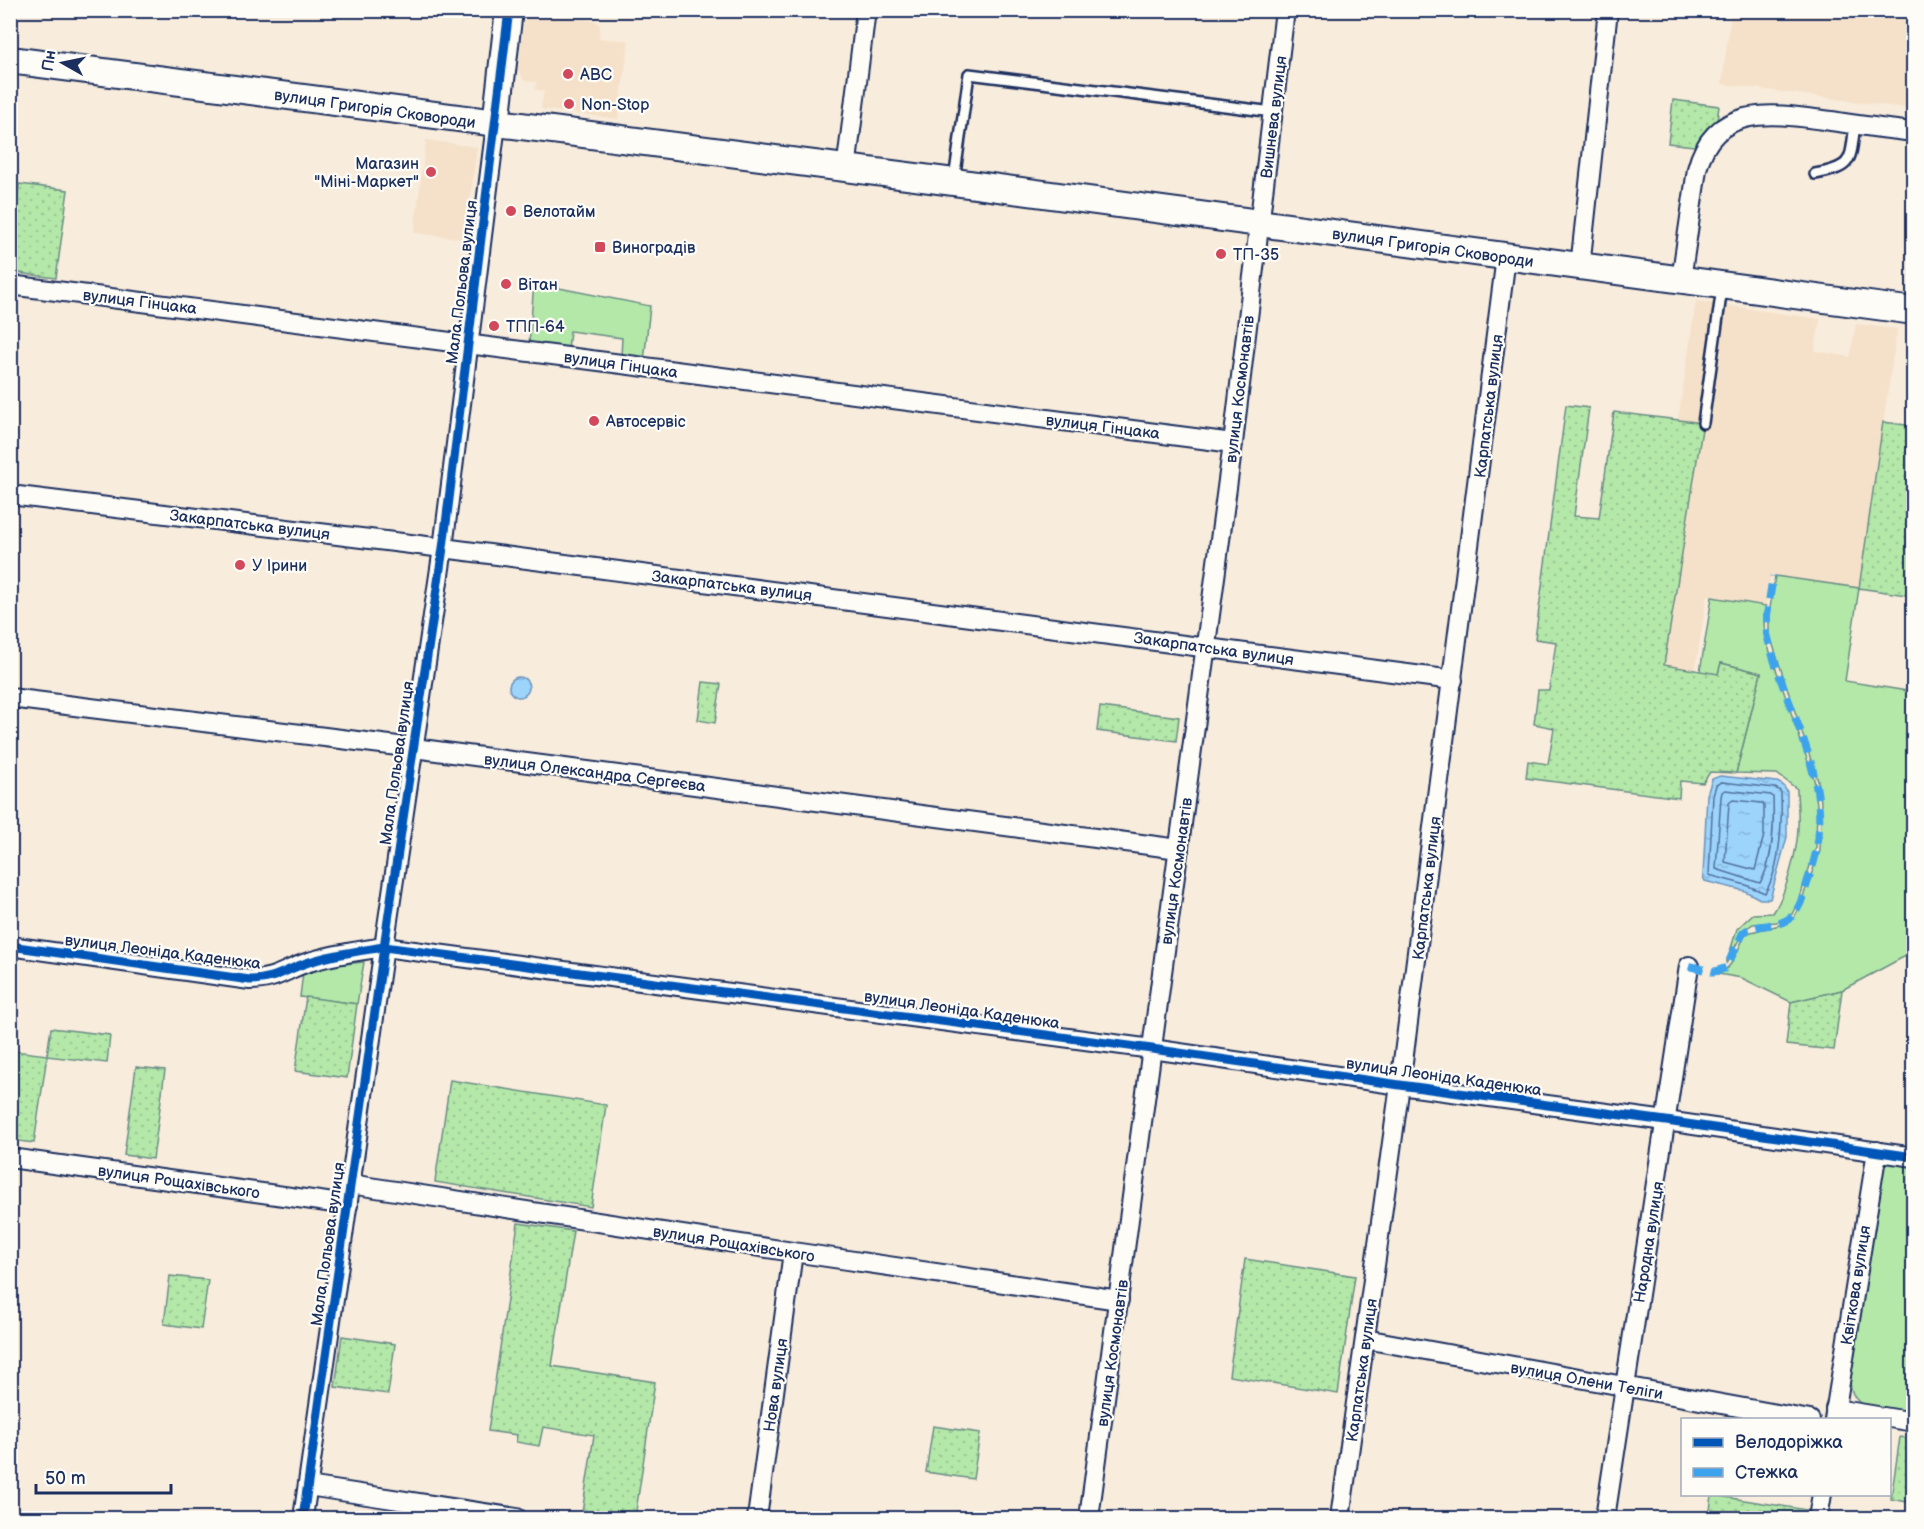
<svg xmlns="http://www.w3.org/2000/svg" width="1924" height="1529" viewBox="0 0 1924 1529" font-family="'Balsamiq Sans',sans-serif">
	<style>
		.built { fill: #f5e1c9 }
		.grass { fill: #b4e8a9; stroke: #688c84; stroke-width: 1.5 }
		.garden { fill: url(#garden-dots); stroke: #688c84; stroke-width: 1.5 }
		.water { fill: url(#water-ripples); stroke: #6992bd; stroke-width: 1.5 }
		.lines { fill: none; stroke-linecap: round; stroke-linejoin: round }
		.shore { stroke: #4f719d; stroke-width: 1.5 }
		.lane-casing { stroke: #1b2f5e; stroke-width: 14 }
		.street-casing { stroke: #1b2f5e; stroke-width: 22 }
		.secondary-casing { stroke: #1b2f5e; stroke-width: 30 }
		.lane { stroke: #fdfcf7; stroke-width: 9 }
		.street { stroke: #fdfcf7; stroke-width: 18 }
		.secondary { stroke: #fdfcf7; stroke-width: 26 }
		.quiet { stroke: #3da3ed; stroke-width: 8; stroke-dasharray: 15 8; stroke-linecap: butt }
		.cycleway-casing { stroke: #fdfcf7; stroke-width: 13 }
		.cycleway { stroke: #0057b8; stroke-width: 9 }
		.poi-dot { fill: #d1495b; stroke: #fdfcf7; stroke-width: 2 }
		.labels { text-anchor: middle; stroke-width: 4.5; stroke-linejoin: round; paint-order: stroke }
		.poi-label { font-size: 16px; fill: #1b2f5e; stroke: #fdfcf7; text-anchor: start }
		.street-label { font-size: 16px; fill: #1b2f5e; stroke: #fdfcf7 }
	</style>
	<defs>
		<pattern id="garden-dots" width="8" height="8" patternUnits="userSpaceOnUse" patternTransform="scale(1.5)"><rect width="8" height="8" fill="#b4e8a9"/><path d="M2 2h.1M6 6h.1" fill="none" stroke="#9ac794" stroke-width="1.8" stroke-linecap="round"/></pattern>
		<pattern id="water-ripples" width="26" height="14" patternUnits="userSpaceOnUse" patternTransform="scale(1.5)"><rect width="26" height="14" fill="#9dd4fc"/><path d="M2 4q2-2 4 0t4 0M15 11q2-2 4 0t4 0" fill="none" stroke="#87b6da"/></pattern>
	</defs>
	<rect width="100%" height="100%" fill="#f8ecdc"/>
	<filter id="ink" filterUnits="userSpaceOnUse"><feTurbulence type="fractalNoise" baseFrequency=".0167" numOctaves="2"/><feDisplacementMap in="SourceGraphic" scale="12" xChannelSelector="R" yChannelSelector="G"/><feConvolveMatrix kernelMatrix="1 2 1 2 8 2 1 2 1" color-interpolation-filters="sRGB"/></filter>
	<g filter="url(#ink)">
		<g class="built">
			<polygon points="1887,10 1913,14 1913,109 1722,84 1731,11"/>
			<polygon points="525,13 596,21 600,26 599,38 629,41 618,119 541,109 544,91 535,90 536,82 524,81 518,70"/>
			<polygon points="426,140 477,147 465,239 414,233"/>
			<polygon points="1696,301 1820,319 1815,351 1850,357 1856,324 1897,329 1859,588 1771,576 1766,606 1707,596 1695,671 1664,666 1703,424 1678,420"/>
		</g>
		<g class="grass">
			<polygon points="534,283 650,306 644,361 621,357 622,338 570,331 568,350 529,344"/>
			<path d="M1775,576L1859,588L1845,681L1913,692L1914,921L1908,934L1913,944V952L1842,990L1791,1002L1742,978L1718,974C1736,967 1737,946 1747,933L1784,924L1794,917L1798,910L1820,851L1821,802L1818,781L1769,633V615Z"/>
			<path d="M1712,597L1766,606L1764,624L1767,643L1814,779L1817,805L1816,847L1799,900L1792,914L1777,922L1753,924L1744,930L1726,964L1737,929L1753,914L1773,913C1786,894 1798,849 1798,827C1799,814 1797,801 1797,789L1777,774L1736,773L1761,673L1721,663L1718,674L1700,672Z"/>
			<polygon points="364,962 357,1004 300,997 303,972 325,966"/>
			<path d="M1888,1162L1913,1165V1413C1899,1410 1868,1410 1857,1400C1852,1396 1851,1389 1850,1383L1884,1167Z"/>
		</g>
		<g class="garden">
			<polygon points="1673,100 1719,106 1717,121 1694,146 1668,143"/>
			<polygon points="19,184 68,190 56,278 11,272 11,248"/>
			<polygon points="1566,405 1589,408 1574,516 1599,518 1614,412 1703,423 1664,665 1718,674 1721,663 1761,673 1736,773 1710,772 1703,783 1680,781 1679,798 1526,778 1528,761 1548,764 1554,728 1534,724 1538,690 1549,690 1556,642 1535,639"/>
			<polygon points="1883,422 1913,426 1913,596 1859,588"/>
			<polygon points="703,682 721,684 715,723 698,720"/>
			<polygon points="1100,707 1179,717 1176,741 1097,731"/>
			<polygon points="1842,990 1834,1050 1786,1045 1791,1002"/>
			<polygon points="306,997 357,1004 347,1078 295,1071"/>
			<polygon points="51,1028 110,1035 107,1063 47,1056 34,1143 11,1140 10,1078 14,1051 47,1055"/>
			<polygon points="136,1067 165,1070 153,1159 124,1155"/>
			<polygon points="450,1080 606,1105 591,1207 435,1182"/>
			<polygon points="518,1223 573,1231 552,1366 655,1382 635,1518 612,1518 582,1513 594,1435 543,1427 539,1446 516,1442 517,1435 488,1431"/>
			<polygon points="1245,1259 1355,1276 1338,1394 1229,1376"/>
			<polygon points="170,1276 208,1280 201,1329 164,1324"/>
			<polygon points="342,1336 395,1344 388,1394 335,1387"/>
			<polygon points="933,1426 980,1433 973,1479 926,1472"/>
			<polygon points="1900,1437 1913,1439 1913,1503 1891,1499"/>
			<polygon points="1712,1495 1807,1510 1805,1518 1709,1518"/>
		</g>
		<g class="water">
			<circle cx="519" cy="687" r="10"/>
			<polygon points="1720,776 1777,782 1783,785 1787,792 1787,837 1770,899 1760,899 1745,891 1705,881 1703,877 1707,795 1712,779"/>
		</g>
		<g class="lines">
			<g class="shore">
				<path d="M1722,782L1775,788L1779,790L1781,793C1782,823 1781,867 1765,893L1746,885L1709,875L1713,796L1716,785Z"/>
				<path d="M1725,790L1771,795L1773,797C1774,823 1774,860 1760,883L1716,869L1721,797L1722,792Z"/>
				<polygon points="1733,800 1762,803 1764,805 1764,835 1755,870 1725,862 1729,803"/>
			</g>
			<g class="lane-casing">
				<g id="lane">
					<path d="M1815,174C1854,167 1850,161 1855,124"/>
					<polyline points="954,180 969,74 1273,112"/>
					<polyline points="1703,423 1722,288"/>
				</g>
			</g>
			<g class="street-casing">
				<g id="street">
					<polyline points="846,170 866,10"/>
					<polyline points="1580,267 1608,10"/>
					<path d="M1681,280L1697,169C1715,101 1777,114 1831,121C1859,125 1886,129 1914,132"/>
					<polyline points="10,285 1233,443"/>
					<polyline points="10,495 443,548 1453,680"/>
					<polyline points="10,698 414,748 1179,849"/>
					<path d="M10,946L250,980C276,980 286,969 309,962C333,954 359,951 384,947L1152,1049L1400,1085L1666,1121L1914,1157"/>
					<polyline points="10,1158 348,1205"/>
					<polyline points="350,1184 793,1252 1119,1300"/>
					<polyline points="1365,1339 1810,1420"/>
					<polyline points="1835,1409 1914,1422"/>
					<polyline points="1834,1420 1877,1151"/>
					<polyline points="308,1486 517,1518"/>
					<polyline points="303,1518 384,947 443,548 496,124"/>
					<polyline points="757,1518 793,1252"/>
					<polyline points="1089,1518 1233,443 1285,10"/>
					<polyline points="1340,1518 1400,1085 1506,257"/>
					<polyline points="1605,1518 1689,966"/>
					<polyline points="1818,1518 1822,1494"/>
				</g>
			</g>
			<g class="secondary-casing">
				<g id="secondary">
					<polyline points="10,60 954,182 1914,311"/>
					<polyline points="496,124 509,10"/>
				</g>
			</g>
			<use href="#lane" class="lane"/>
			<use href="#street" class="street"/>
			<use href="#secondary" class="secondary"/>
			<path class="quiet" d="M1689,966L1713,972L1726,968L1743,933C1758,921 1780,930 1793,915C1802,905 1805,889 1809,877C1842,786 1787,719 1767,634V615L1773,576"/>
			<g class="cycleway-casing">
				<g id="cycleway">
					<path d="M10,946L250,980C276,980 286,969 309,962C333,954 359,951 384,947L1152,1049L1400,1085L1666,1121L1914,1157"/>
					<polyline points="303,1518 384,947 443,548 509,10"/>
				</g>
			</g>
			<use href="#cycleway" class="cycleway"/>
		</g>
	</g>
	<g class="poi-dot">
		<circle cx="568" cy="74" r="6"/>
		<circle cx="569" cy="104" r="6"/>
		<circle cx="431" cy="172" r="6"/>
		<circle cx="511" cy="211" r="6"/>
		<rect x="594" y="241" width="12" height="12" rx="3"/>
		<circle cx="1221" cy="254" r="6"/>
		<circle cx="506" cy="284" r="6"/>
		<circle cx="494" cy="326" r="6"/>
		<circle cx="594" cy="421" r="6"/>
		<circle cx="240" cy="565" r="6"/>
	</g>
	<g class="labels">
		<g class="poi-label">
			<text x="580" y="80">ABC</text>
			<text x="581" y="110">Non-Stop</text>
			<text x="419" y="169" text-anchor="end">Магазин<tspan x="419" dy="18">"Міні-Маркет"</tspan></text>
			<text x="523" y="217">Велотайм</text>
			<text x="612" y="253">Виноградів</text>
			<text x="1233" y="260">ТП-35</text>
			<text x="518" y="290">Вітан</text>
			<text x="506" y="332">ТПП-64</text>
			<text x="606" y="427">Автосервіс</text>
			<text x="252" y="571">У Ірини</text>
		</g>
		<g class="street-label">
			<text transform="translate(375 108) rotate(8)" y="6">вулиця Григорія Сковороди</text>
			<text transform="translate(1273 117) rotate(-83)" y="6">Вишнева вулиця</text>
			<text transform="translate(1433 247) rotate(8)" y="6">вулиця Григорія Сковороди</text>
			<text transform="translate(461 282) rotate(-83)" y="6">Мала Польова вулиця</text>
			<text transform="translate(140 301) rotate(7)" y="6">вулиця Гінцака</text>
			<text transform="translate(621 364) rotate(8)" y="6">вулиця Гінцака</text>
			<text transform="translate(1239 389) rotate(-83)" y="6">вулиця Космонавтів</text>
			<text transform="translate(1488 406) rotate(-83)" y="6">Карпатська вулиця</text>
			<text transform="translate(1103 426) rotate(7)" y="6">вулиця Гінцака</text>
			<text transform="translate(250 524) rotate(7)" y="6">Закарпатська вулиця</text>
			<text transform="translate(732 585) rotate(7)" y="6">Закарпатська вулиця</text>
			<text transform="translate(1214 648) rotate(8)" y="6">Закарпатська вулиця</text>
			<text transform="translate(396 763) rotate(-82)" y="6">Мала Польова вулиця</text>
			<text transform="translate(595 772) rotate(7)" y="6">вулиця Олександра Сергеєва</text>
			<text transform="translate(1176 871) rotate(-82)" y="6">вулиця Космонавтів</text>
			<text transform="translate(1426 888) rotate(-83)" y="6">Карпатська вулиця</text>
			<text transform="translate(163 951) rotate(7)" y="6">вулиця Леоніда Каденюка</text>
			<text transform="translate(962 1009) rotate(8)" y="6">вулиця Леоніда Каденюка</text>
			<text transform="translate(1444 1076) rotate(8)" y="6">вулиця Леоніда Каденюка</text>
			<text transform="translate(179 1181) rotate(8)" y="6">вулиця Рощахівського</text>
			<text transform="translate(1648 1242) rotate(-81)" y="6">Народна вулиця</text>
			<text transform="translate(734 1243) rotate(9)" y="6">вулиця Рощахівського</text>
			<text transform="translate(327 1244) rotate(-82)" y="6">Мала Польова вулиця</text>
			<text transform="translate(1855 1285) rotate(-81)" y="6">Квіткова вулиця</text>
			<text transform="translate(1112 1353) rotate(-82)" y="6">вулиця Космонавтів</text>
			<text transform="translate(1361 1370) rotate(-82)" y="6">Карпатська вулиця</text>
			<text transform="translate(1587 1380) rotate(10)" y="6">вулиця Олени Теліги</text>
			<text transform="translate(775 1385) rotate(-82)" y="6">Нова вулиця</text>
		</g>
	</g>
	<rect width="1924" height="1529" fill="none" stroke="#fdfcf7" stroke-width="36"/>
	<rect x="18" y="18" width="1888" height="1493" fill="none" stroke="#1b2f5e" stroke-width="2" filter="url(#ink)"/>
	<rect x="1681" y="1418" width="210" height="78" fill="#fdfcf7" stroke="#a3aaba" stroke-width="1.5"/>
	<rect x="1693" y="1438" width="30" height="9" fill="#0057b8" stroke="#a3aaba" stroke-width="1.5"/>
	<text x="1735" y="1448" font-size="18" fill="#1b2f5e">Велодоріжка</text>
	<rect x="1693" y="1468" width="30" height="9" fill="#3da3ed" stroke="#a3aaba" stroke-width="1.5"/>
	<text x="1735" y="1478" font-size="18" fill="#1b2f5e">Стежка</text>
	<g transform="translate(63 63) rotate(279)" stroke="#fdfcf7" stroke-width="4.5" paint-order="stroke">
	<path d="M0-4.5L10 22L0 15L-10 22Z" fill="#1b2f5e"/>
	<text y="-9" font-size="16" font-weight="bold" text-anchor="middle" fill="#1b2f5e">Пн</text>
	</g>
	<path d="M36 1484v9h135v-9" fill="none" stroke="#1b2f5e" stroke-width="3"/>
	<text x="45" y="1484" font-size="18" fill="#1b2f5e" stroke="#fdfcf7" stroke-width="4.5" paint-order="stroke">50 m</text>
</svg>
